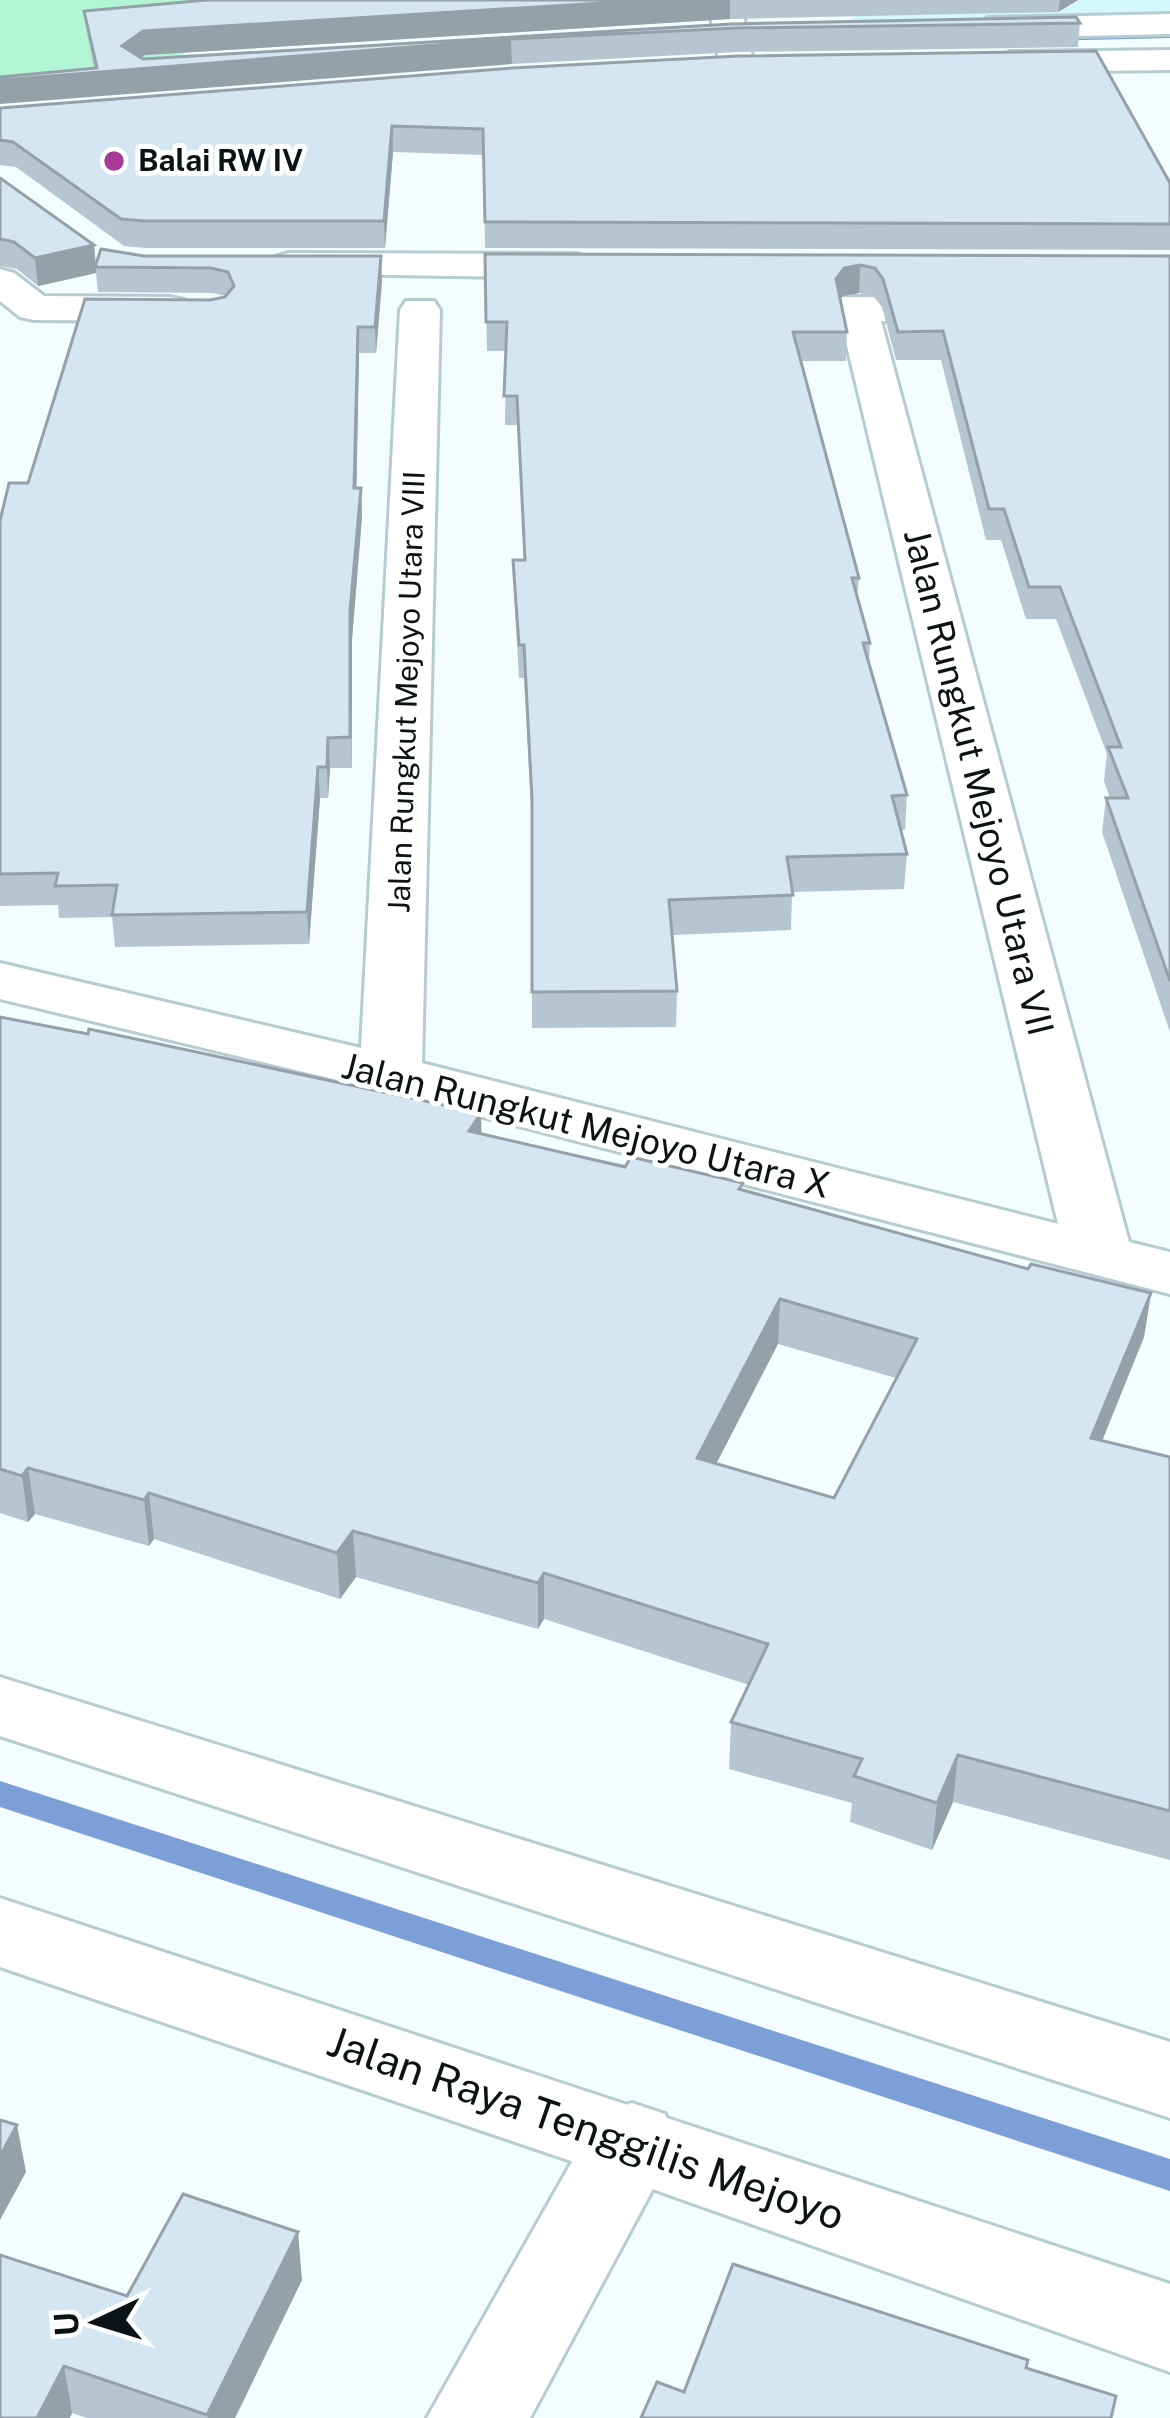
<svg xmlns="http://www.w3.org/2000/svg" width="1170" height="2418" viewBox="0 0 1170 2418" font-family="'Public Sans',sans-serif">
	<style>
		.built { fill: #d5f7fe }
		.green { fill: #b3f6d5 }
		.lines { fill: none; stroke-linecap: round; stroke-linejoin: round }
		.stream { fill: #7c9fd8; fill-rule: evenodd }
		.minor-casing { stroke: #b5cdd2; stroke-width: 6 }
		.tertiary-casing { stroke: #b5cdd2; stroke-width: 6 }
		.minor { fill: #fff; fill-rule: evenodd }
		.tertiary { fill: #fff; fill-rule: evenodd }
		.wall { fill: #b5c6d0; fill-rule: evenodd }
		.shaded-wall { fill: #94a1a9 }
		.building { fill: #d3e6f2; stroke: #94a1a9; stroke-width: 3; fill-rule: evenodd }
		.poi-dot { fill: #a73a99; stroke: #fff; stroke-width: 4.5 }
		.labels { text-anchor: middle; stroke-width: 10; stroke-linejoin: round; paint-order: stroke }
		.far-poi-label { font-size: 30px; font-weight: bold; fill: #0b1315; stroke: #fff; text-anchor: start }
		.far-street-label { font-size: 30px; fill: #0b1315; stroke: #fff }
		.street-label { font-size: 36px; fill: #0b1315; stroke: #fff }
		.near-street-label { font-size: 42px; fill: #0b1315; stroke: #fff }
	</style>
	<rect width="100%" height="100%" fill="#f3fcfe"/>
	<polygon class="built" points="854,0 1170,0 1170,11 857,26 851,18"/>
	<polygon class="green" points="0,0 234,0 166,73 0,84"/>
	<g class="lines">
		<g class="stream">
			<polygon points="1170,30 1170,38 1042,41 1035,37 1042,33"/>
			<polygon points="0,1781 1170,2159 1170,2191 0,1807"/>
		</g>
		<g class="minor-casing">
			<g id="minor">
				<polygon points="708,0 740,0 754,66 749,73 725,73 720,66"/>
				<polygon points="1170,14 1170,34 988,38 972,28 988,18"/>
				<polygon points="289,253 576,254 590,258 595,266 590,274 576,278 275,273 270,265 275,257"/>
				<polygon points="0,269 14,273 44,296 170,297 184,300 190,309 184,318 170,321 34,320 20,317 0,301"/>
				<polygon points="754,297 974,297 988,300 994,309 988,318 974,321 881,321 1129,1242 1170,1252 1170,1294 379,1090 0,999 0,963 361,1048 400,310 406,301 434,301 440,310 422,1063 1058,1224 841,321 740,318 734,309 740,300"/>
				<polygon points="632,2103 665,2114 678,2142 530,2418 427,2418 599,2114"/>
			</g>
		</g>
		<g class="tertiary-casing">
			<g id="tertiary">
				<polygon points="1170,50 1170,70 1010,72 993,62 1010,52"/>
				<polygon points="0,1677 1170,2042 1170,2118 0,1736"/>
				<polygon points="0,1898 1170,2284 1170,2372 624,2179 0,1967"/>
			</g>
		</g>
		<use href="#minor" class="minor"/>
		<use href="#tertiary" class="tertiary"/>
	</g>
	<g class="wall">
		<polygon points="207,0 1078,0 1058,12 730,19 145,55 141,58 143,59 731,24 1080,23 1078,47 737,52 512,64 94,68 87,34 84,11"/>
		<polygon points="512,68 1170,183 1170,250 485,248 484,155 393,152 385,248 146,248 124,246 16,167 0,165 0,108"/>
		<polygon points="0,178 94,245 96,264 144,256 382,281 376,353 359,353 356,488 361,488 362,516 352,640 352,768 330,768 328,798 320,798 309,944 115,947 112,917 59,918 58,905 0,906 0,521 28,483 210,300 226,296 213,293 98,292 96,273 38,286 17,269 0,266"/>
		<polygon points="485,254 1170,256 1170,1032 1102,832 1106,798 1110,798 1104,781 1107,754 1056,619 1026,619 1001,540 986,540 941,360 896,360 882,307 873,296 859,293 843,296 840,299 847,332 846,361 801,361 859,578 857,597 870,643 869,662 907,795 905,830 901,830 907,854 904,889 792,892 791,930 672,935 677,991 676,1027 532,1028 532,825 524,678 519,678 514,592 513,560 524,560 518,425 505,425 506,351 487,351"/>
		<path d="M0,1017L481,1134L742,1190L1028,1269L1151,1293L1144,1337L1102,1441L1170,1457V1860L953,1802L932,1850L850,1822L852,1803L729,1769L731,1722L749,1685L544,1619L538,1629L356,1577L340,1599L154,1539L149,1546L35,1514L28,1522L0,1513ZM778,1344L896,1378L834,1498L716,1463Z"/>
		<polygon points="302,2280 235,2418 87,2418 72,2413 0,2418 127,2296"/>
	</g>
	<g class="shaded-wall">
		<polygon points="651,0 730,0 730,19 145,55 125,70 511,39 512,64 0,104 0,80 124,70 122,46 143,31"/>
		<polygon points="1060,0 1078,0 1058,12"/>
		<polygon points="392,126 393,152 385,248 384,221"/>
		<polygon points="94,245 96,273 38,286 35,258"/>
		<polygon points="381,256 382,281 376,353 375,327"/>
		<polygon points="860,265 859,293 843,296 834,307 836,279 844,268"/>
		<polygon points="358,327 359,353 356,516 354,488"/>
		<polygon points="361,488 362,516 352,640 352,768 350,611"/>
		<polygon points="328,738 330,768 328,798 327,767"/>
		<polygon points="318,767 320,798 309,944 307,912"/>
		<polygon points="481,1113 482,1156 469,1131"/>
		<polygon points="1151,1293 1144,1337 1085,1483 1091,1438"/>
		<polygon points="780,1299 778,1344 696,1503 697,1458"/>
		<polygon points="28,1468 35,1514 28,1522 22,1476"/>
		<polygon points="149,1493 154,1539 149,1546 144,1500"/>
		<polygon points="353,1531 356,1577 340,1599 337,1553"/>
		<polygon points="544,1573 544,1619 538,1629 538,1583"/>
		<polygon points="958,1755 953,1802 932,1850 937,1803"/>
		<polygon points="17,2125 26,2172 0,2220 0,2156"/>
		<polygon points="298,2232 302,2280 235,2418 208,2418 207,2415"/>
		<polygon points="64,2366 72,2413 70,2418 37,2418"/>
	</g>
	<g class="building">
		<polygon points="207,0 651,0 143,31 122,46 143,59 731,24 1076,17 1080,23 737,28 511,39 0,80 0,77 97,68 84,11"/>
		<polygon points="1096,51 1170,183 1170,224 485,222 483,129 392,126 384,221 144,221 121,219 13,142 0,140 0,108 512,68 738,56"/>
		<polygon points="0,178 94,245 35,258 14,242 0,239"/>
		<polygon points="101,249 144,256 381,256 375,327 358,327 354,488 361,488 350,611 350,737 328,738 327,767 318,767 307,912 112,915 117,885 55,886 58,873 0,874 0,521 9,483 28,483 85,299 210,300 225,297 234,286 228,272 211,268 95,267"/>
		<polygon points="485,254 1170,256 1170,981 1106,798 1128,798 1108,747 1121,747 1060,587 1029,587 1004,509 989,509 943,331 898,332 883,279 875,268 860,265 844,268 836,279 847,332 793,332 859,578 852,578 870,643 863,643 907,795 892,796 907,854 787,857 793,895 669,900 677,991 532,992 532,799 524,645 519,645 513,560 525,560 517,396 504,396 507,322 486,322"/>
		<path d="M0,1017L88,1034L89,1029L481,1113L469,1131L625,1167L631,1157L743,1183L739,1189L1028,1269L1031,1264L1151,1293L1091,1438L1170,1457V1811L958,1755L937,1803L854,1776L862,1759L731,1722L768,1644L544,1573L538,1583L353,1531L337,1553L149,1493L144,1500L28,1468L22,1476L0,1469ZM780,1299L917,1339L834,1498L697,1458Z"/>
		<polygon points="0,2120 17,2125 0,2156"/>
		<polygon points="183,2194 298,2232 207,2415 64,2366 37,2418 0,2418 0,2255 127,2296"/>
		<polygon points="733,2264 1028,2360 1026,2368 1116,2396 1111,2418 641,2418 657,2382 684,2392"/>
	</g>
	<circle class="poi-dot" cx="114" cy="161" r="12"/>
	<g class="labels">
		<g class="far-poi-label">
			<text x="138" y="171">Balai RW IV</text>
		</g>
		<g class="far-street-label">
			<text transform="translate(407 692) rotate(-88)" y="10">Jalan Rungkut Mejoyo Utara VIII</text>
		</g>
		<g class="street-label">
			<text transform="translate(979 782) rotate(76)" y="13">Jalan Rungkut Mejoyo Utara VII</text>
			<text transform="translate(586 1125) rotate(14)" y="13">Jalan Rungkut Mejoyo Utara X</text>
		</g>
		<g class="near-street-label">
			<text transform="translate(586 2128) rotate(19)" y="15">Jalan Raya Tenggilis Mejoyo</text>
		</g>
	</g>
	<g transform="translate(96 2322) rotate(266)" stroke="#ffffff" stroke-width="9" paint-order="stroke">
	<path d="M0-9L21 45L0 30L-21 45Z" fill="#0b1315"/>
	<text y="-18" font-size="33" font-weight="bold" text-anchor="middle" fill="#0b1315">U</text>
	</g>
</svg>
